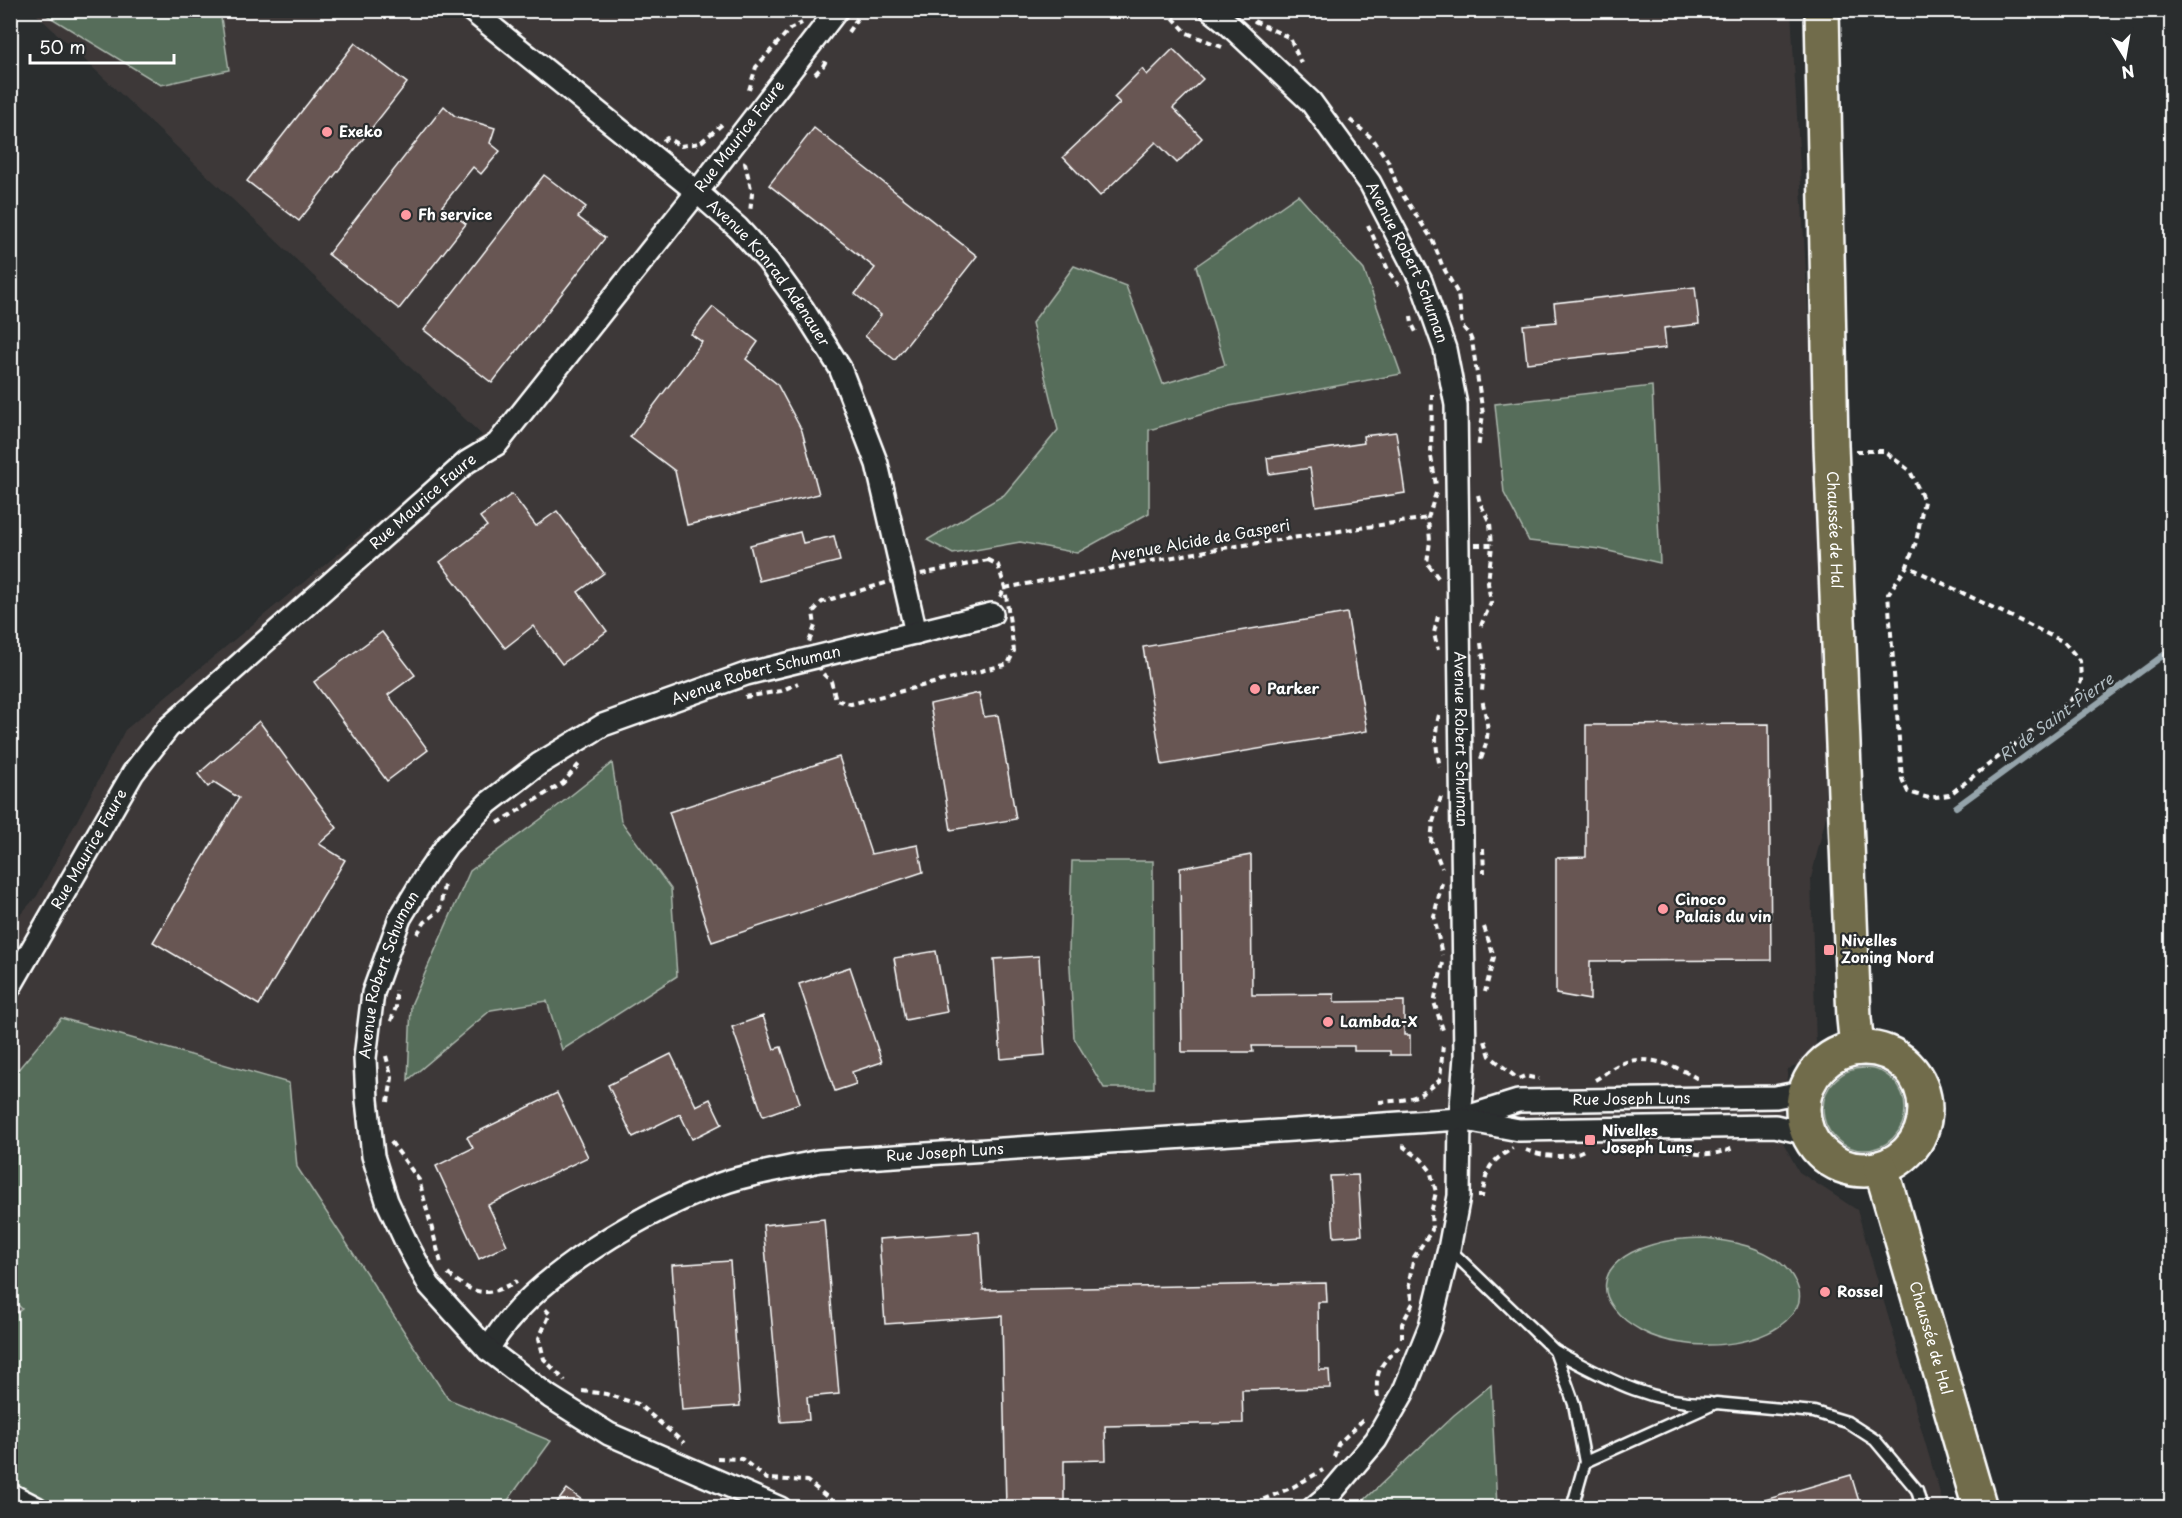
<svg xmlns="http://www.w3.org/2000/svg" width="2182" height="1518" viewBox="0 0 2182 1518" font-family="'Playpen Sans',sans-serif">
	<style>
		.built { fill: #3d3939 }
		.green { fill: #576d5a; stroke: #abb6ac; stroke-width: 1.5 }
		.lines { fill: none; stroke-linecap: round; stroke-linejoin: round }
		.stream { stroke: #95a4ab; stroke-width: 6 }
		.building { fill: #685653; stroke: #fff; stroke-width: 1.5 }
		.lane-casing { stroke: #fff; stroke-width: 15 }
		.street-casing { stroke: #fff; stroke-width: 26 }
		.primary-casing { stroke: #fff; stroke-width: 38 }
		.path { stroke: #fff; stroke-width: 4; stroke-dasharray: 6 4.5; stroke-linecap: butt }
		.lane { stroke: #2a2d2e; stroke-width: 10 }
		.street { stroke: #2a2d2e; stroke-width: 21 }
		.primary { stroke: #716c4b; stroke-width: 33 }
		.poi-dot { fill: #ff9aa2; stroke: #2a2d2e; stroke-width: 2 }
		.labels { text-anchor: middle; stroke-width: 4.5; stroke-linejoin: round; paint-order: stroke }
		.poi-label { font-size: 15px; font-weight: bold; fill: #fff; stroke: #2a2d2e; text-anchor: start }
		.street-label { font-size: 15px; fill: #fff; stroke: #2a2d2e }
		.water-label { font-size: 16px; font-style: italic; fill: #afbbc0; stroke: #2a2d2e }
	</style>
	<rect width="100%" height="100%" fill="#2a2d2e"/>
	<filter id="ink" filterUnits="userSpaceOnUse"><feTurbulence type="fractalNoise" baseFrequency=".0167" numOctaves="2"/><feDisplacementMap in="SourceGraphic" scale="12" xChannelSelector="R" yChannelSelector="G"/><feConvolveMatrix kernelMatrix="1 2 1 2 8 2 1 2 1" color-interpolation-filters="sRGB"/></filter>
	<g filter="url(#ink)">
		<polygon class="built" points="33,11 1791,11 1822,555 1826,816 1811,878 1816,1048 1799,1065 1788,1069 1780,1137 1799,1172 1857,1210 1944,1507 82,1507 11,1475 10,926 37,896 125,730 482,435"/>
		<g class="green">
			<polygon points="40,11 220,11 229,70 161,85"/>
			<polygon points="1298,195 1364,270 1401,374 1230,406 1149,430 1149,513 1077,553 1020,542 953,554 927,540 1004,495 1058,430 1032,323 1074,266 1126,286 1163,384 1225,365 1196,266"/>
			<polygon points="1652,386 1660,563 1600,549 1529,541 1504,493 1495,404"/>
			<polygon points="612,763 621,821 671,889 677,976 562,1050 547,1001 491,1010 408,1080 411,1005 470,871 545,816"/>
			<polygon points="1072,861 1153,861 1154,1088 1104,1088 1074,1038 1069,950"/>
			<polygon points="61,1018 289,1083 297,1167 448,1399 551,1441 503,1507 53,1507 11,1487 10,1318 22,1309 10,1297 11,1078"/>
			<circle cx="1864" cy="1109" r="41"/>
			<path d="M1705,1238C1737,1242 1779,1249 1795,1281C1800,1290 1801,1299 1797,1307C1772,1352 1682,1353 1642,1331C1591,1303 1593,1262 1651,1245C1669,1239 1686,1238 1705,1238Z"/>
			<polygon points="1491,1385 1497,1507 1357,1507 1454,1415"/>
		</g>
		<g class="lines">
			<polyline class="stream" points="1956,807 2172,649"/>
		</g>
		<g class="building">
			<polygon points="355,43 407,83 299,221 247,181"/>
			<polygon points="1173,49 1203,79 1173,108 1202,138 1177,163 1156,142 1100,196 1063,157 1120,103 1114,97 1142,69 1147,75"/>
			<polygon points="444,106 455,116 495,128 490,143 500,151 481,174 473,167 442,206 466,224 399,309 328,254"/>
			<polygon points="814,128 977,256 895,360 865,336 881,315 855,294 875,268 769,185"/>
			<polygon points="544,175 586,207 578,217 605,238 492,383 424,330"/>
			<polygon points="1695,287 1699,324 1664,328 1666,348 1527,363 1523,325 1556,322 1554,303"/>
			<polygon points="713,307 758,342 746,359 777,384 802,431 819,494 687,525 675,471 630,437 702,342 691,334"/>
			<polygon points="1396,432 1405,493 1316,506 1310,468 1269,474 1267,458 1364,443 1363,436"/>
			<polygon points="512,494 536,526 557,511 604,573 578,592 607,631 562,664 533,626 505,648 440,562 487,526 480,517"/>
			<polygon points="800,532 803,543 834,536 840,561 759,581 750,545"/>
			<polygon points="1347,613 1367,731 1162,765 1143,647"/>
			<polygon points="382,632 415,675 388,695 428,750 387,781 314,682"/>
			<polygon points="979,693 984,717 998,715 1016,819 951,830 930,704"/>
			<polygon points="259,721 337,828 319,844 345,860 259,1005 153,942 239,798 214,782 208,787 198,774"/>
			<polygon points="1769,724 1771,960 1590,961 1590,1000 1556,994 1556,858 1586,857 1586,725"/>
			<polygon points="839,757 871,854 918,845 923,872 712,942 669,812"/>
			<polygon points="1251,855 1252,995 1334,994 1334,1002 1404,1001 1404,1035 1410,1035 1410,1055 1390,1055 1390,1051 1354,1051 1354,1046 1252,1046 1253,1052 1182,1052 1180,868"/>
			<polygon points="936,951 947,1012 905,1020 894,958"/>
			<polygon points="1039,956 1045,1055 1001,1059 994,959"/>
			<polygon points="850,967 882,1062 852,1072 856,1084 835,1091 799,984"/>
			<polygon points="763,1016 774,1049 781,1047 800,1103 763,1116 732,1027"/>
			<polygon points="671,1054 696,1106 710,1099 722,1124 692,1139 680,1114 633,1137 608,1085"/>
			<polygon points="557,1093 588,1157 488,1205 507,1245 479,1259 436,1166 473,1148 467,1137"/>
			<polygon points="1358,1175 1362,1235 1334,1237 1330,1176"/>
			<polygon points="824,1219 839,1394 807,1397 809,1420 781,1422 763,1225"/>
			<polygon points="979,1232 983,1290 1326,1283 1327,1302 1318,1302 1319,1370 1329,1370 1330,1388 1242,1390 1243,1423 1105,1426 1106,1460 1064,1461 1064,1508 1006,1508 1002,1316 885,1324 879,1239"/>
			<polygon points="730,1261 740,1406 682,1410 672,1265"/>
			<polygon points="1851,1475 1861,1508 1754,1508 1754,1503"/>
			<polygon points="567,1489 593,1508 553,1508"/>
		</g>
		<g class="lines">
			<g class="lane-casing">
				<g id="lane">
					<polyline points="1449,1249 1555,1351 1574,1404 1585,1462 1572,1508"/>
					<path d="M1555,1351C1606,1378 1650,1404 1710,1403"/>
					<polyline points="1585,1462 1716,1403 1814,1412 1847,1422 1875,1440 1917,1490 1922,1508"/>
				</g>
			</g>
			<g class="street-casing">
				<g id="street">
					<path id="s1" d="M471,10L697,192L738,228L768,261L803,309L840,368L877,464L916,633"/>
					<path id="s2" d="M1211,10L1226,22L1311,102L1370,183L1421,281L1445,349L1456,405L1465,1056L1460,1119L1459,1196L1449,1249L1430,1326L1403,1393L1376,1440L1331,1493L1313,1508"/>
					<path id="s3" d="M10,987L133,773L168,728L467,462L497,444L697,192L837,10"/>
					<path id="s4" d="M1463,1118L1518,1101L1776,1097L1806,1091"/>
					<path id="s5" d="M488,1350C527,1278 653,1205 729,1181C758,1172 790,1168 819,1161L1460,1119L1519,1130L1775,1126L1808,1134"/>
					<polyline points="12,1495 37,1508"/>
					<path id="s6" d="M780,1508L609,1434L550,1397L488,1350L429,1285L408,1246L387,1201L373,1156L367,1100L365,1058L373,993L400,918L426,875L447,845L488,803L539,764L603,725L746,674L992,614"/>
				</g>
			</g>
			<g class="primary-casing">
				<g id="primary">
					<path id="s7" d="M1822,10L1831,445L1854,1018L1857,1048"/>
					<circle cx="1864" cy="1109" r="61"/>
					<path id="s8" d="M1881,1168L1980,1508"/>
				</g>
			</g>
			<g class="path">
				<polyline points="1166,10 1187,33 1222,47"/>
				<polyline points="1254,21 1290,38 1301,63"/>
				<polyline points="848,32 863,10"/>
				<polyline points="815,74 823,66 827,59"/>
				<polyline points="749,90 756,67 790,29 802,23"/>
				<polyline points="1350,120 1373,139 1388,161 1398,188 1432,239 1442,265 1458,294 1462,326 1469,334 1472,341 1483,414 1478,449"/>
				<polyline points="663,141 667,138 681,146 700,143 725,122"/>
				<polyline points="746,162 745,163 752,193 750,213"/>
				<polyline points="1368,225 1389,272 1399,285"/>
				<polyline points="1411,316 1412,324 1417,334"/>
				<polyline points="1432,394 1431,456 1436,485"/>
				<polyline points="1856,451 1884,451 1910,471 1924,501 1916,542 1907,566 2064,642 2080,661 2081,681 2076,695 2048,719 1949,795 1929,798 1908,792 1902,779 1888,594 1907,566"/>
				<polyline points="1436,493 1428,518 1430,541 1427,563 1439,579"/>
				<polyline points="1478,495 1480,503 1490,523 1492,545"/>
				<polyline points="1475,545 1492,545 1488,583 1491,603 1479,630"/>
				<polygon points="988,560 998,565 1005,588 1014,651 1008,664 851,704 836,700 831,681 821,672 818,657 809,642 815,626 813,612 822,602 902,578"/>
				<polyline points="1000,597 1005,588 1015,586 1217,549 1428,518"/>
				<polyline points="1438,616 1434,633 1438,650"/>
				<polyline points="1481,643 1484,664 1482,692"/>
				<polyline points="745,697 781,691 798,683"/>
				<path d="M1439,715C1434,734 1436,748 1440,767"/>
				<path d="M1481,759C1491,732 1488,727 1482,699"/>
				<polyline points="1441,797 1433,822 1431,841 1442,868"/>
				<polyline points="498,823 563,783 581,762"/>
				<polyline points="1483,848 1484,873"/>
				<polyline points="1442,883 1434,916 1442,955"/>
				<polyline points="1484,927 1494,957 1485,992"/>
				<polyline points="417,934 425,922 440,910 444,885"/>
				<polyline points="1443,963 1434,1002 1443,1030"/>
				<polyline points="391,1021 396,1007 396,990"/>
				<polyline points="1485,1041 1490,1056 1518,1079 1525,1076 1539,1079"/>
				<polyline points="386,1056 392,1078 388,1102"/>
				<path d="M1595,1080C1604,1075 1613,1066 1623,1063C1647,1054 1677,1066 1698,1079"/>
				<path d="M1379,1102C1408,1100 1417,1100 1440,1080L1443,1044"/>
				<polyline points="391,1142 419,1180 441,1263"/>
				<path d="M1675,1147C1697,1157 1712,1156 1734,1148"/>
				<path d="M1526,1150C1544,1157 1569,1159 1586,1149"/>
				<polyline points="1615,1150 1620,1151 1631,1149"/>
				<path d="M1478,1196H1482C1488,1167 1487,1164 1513,1148"/>
				<path d="M448,1274C474,1295 487,1298 517,1281"/>
				<polyline points="545,1309 550,1314 539,1338 544,1359 565,1381"/>
				<polyline points="1402,1338 1402,1324 1413,1303 1409,1281 1414,1257 1432,1230 1431,1213 1436,1192 1430,1170 1421,1159 1404,1147 1404,1140"/>
				<polyline points="582,1391 606,1394 638,1404 684,1443"/>
				<path d="M1378,1397C1374,1372 1381,1363 1399,1347"/>
				<polyline points="1334,1457 1338,1444 1364,1419"/>
				<polyline points="717,1458 742,1459 767,1479 807,1481 841,1508"/>
				<polyline points="1258,1508 1262,1500 1293,1487 1323,1470"/>
			</g>
			<use href="#lane" class="lane"/>
			<use href="#street" class="street"/>
			<use href="#primary" class="primary"/>
		</g>
	</g>
	<g class="poi-dot">
		<circle cx="327" cy="132" r="6"/>
		<circle cx="406" cy="215" r="6"/>
		<circle cx="1255" cy="689" r="6"/>
		<circle cx="1663" cy="909" r="6"/>
		<rect x="1823" y="944" width="12" height="12" rx="3"/>
		<circle cx="1328" cy="1022" r="6"/>
		<rect x="1584" y="1134" width="12" height="12" rx="3"/>
		<circle cx="1825" cy="1292" r="6"/>
	</g>
	<g class="labels">
		<g class="poi-label">
			<text x="339" y="137">Exeko</text>
			<text x="418" y="220">Fh service</text>
			<text x="1267" y="694">Parker</text>
			<text x="1675" y="905">Cinoco<tspan x="1675" dy="17">Palais du vin</tspan></text>
			<text x="1841" y="946">Nivelles<tspan x="1841" dy="17">Zoning Nord</tspan></text>
			<text x="1340" y="1027">Lambda-X</text>
			<text x="1602" y="1136">Nivelles<tspan x="1602" dy="17">Joseph Luns</tspan></text>
			<text x="1837" y="1297">Rossel</text>
		</g>
		<g class="street-label">
			<text dy="5" stroke="none"><textPath href="#s3" startOffset="1131">Rue Maurice Faure</textPath></text>
			<text dy="5" stroke="none"><textPath href="#s2" startOffset="324">Avenue Robert Schuman</textPath></text>
			<text dy="5" stroke="none"><textPath href="#s1" startOffset="399">Avenue Konrad Adenauer</textPath></text>
			<text dy="5" stroke="none"><textPath href="#s3" startOffset="645">Rue Maurice Faure</textPath></text>
			<text dy="5" stroke="none"><textPath href="#s7" startOffset="520">Chaussée de Hal</textPath></text>
			<text transform="translate(1200 541) rotate(-10)" y="5">Avenue Alcide de Gasperi</text>
			<text dy="5" stroke="none"><textPath href="#s6" startOffset="1252">Avenue Robert Schuman</textPath></text>
			<text dy="5" stroke="none"><textPath href="#s2" startOffset="810">Avenue Robert Schuman</textPath></text>
			<text dy="5" stroke="none"><textPath href="#s3" startOffset="159">Rue Maurice Faure</textPath></text>
			<text dy="5" stroke="none"><textPath href="#s6" startOffset="748">Avenue Robert Schuman</textPath></text>
			<text dy="5" stroke="none"><textPath href="#s4" startOffset="171">Rue Joseph Luns</textPath></text>
			<text dy="5" stroke="none"><textPath href="#s5" startOffset="518">Rue Joseph Luns</textPath></text>
			<text dy="5" stroke="none"><textPath href="#s8" startOffset="177">Chaussée de Hal</textPath></text>
		</g>
		<g class="water-label">
			<text transform="translate(2056 717) rotate(-36)" y="6">Ri de Saint-Pierre</text>
		</g>
	</g>
	<rect width="2182" height="1518" fill="none" stroke="#2a2d2e" stroke-width="36"/>
	<rect x="18" y="18" width="2146" height="1482" fill="none" stroke="#fff" stroke-width="2" filter="url(#ink)"/>
	<g transform="translate(2125 57) rotate(169)" stroke="#2a2d2e" stroke-width="4.5" paint-order="stroke">
	<path d="M0-4.5L10 22L0 15L-10 22Z" fill="#ffffff"/>
	<text y="-9" font-size="16" font-weight="bold" text-anchor="middle" fill="#ffffff">N</text>
	</g>
	<path d="M30 54v9h144v-9" fill="none" stroke="#ffffff" stroke-width="3"/>
	<text x="39" y="54" font-size="18" fill="#ffffff" stroke="#2a2d2e" stroke-width="4.5" paint-order="stroke">50 m</text>
</svg>
